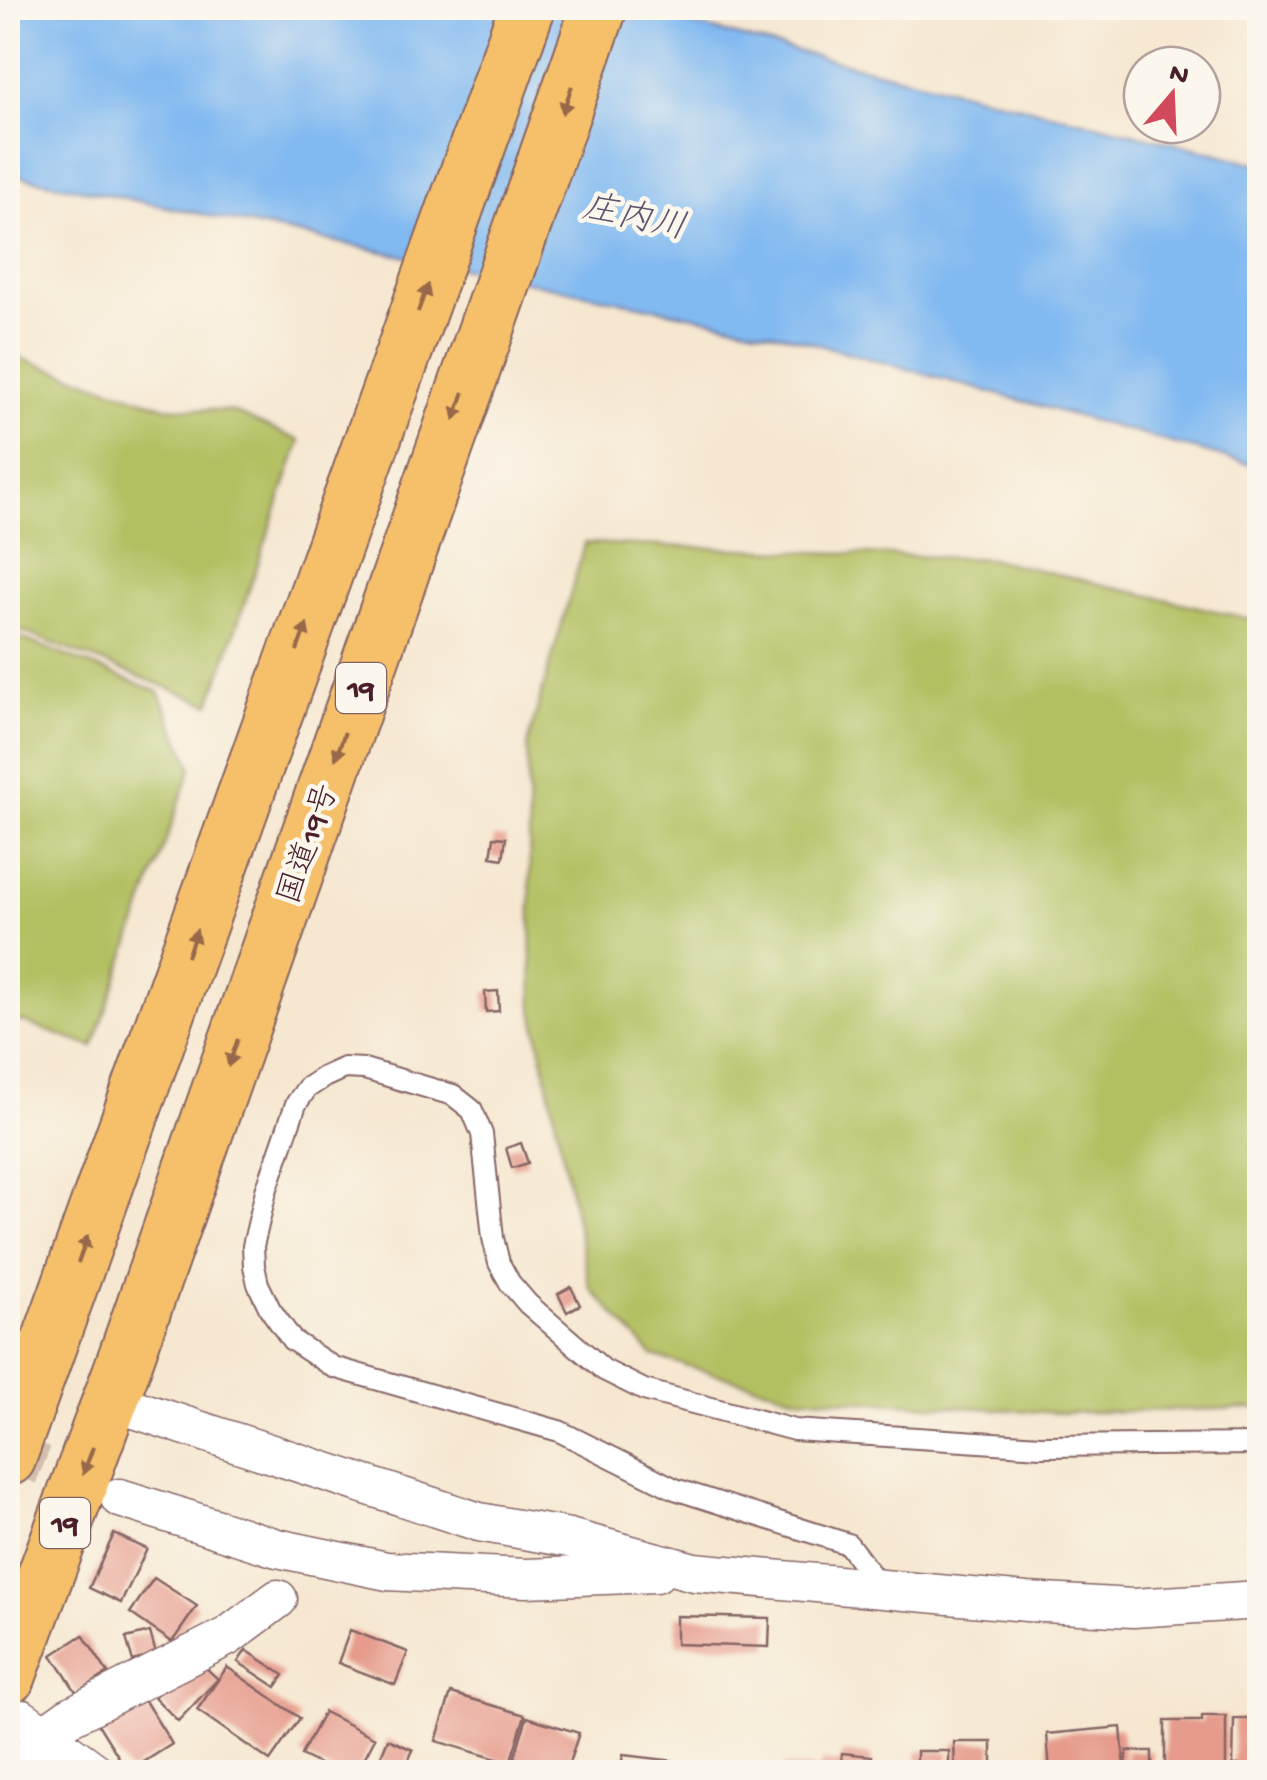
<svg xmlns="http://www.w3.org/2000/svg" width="1267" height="1780" viewBox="0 0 1267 1780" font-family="'Gochi Hand','Klee One',sans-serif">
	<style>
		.green { fill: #b3c062; stroke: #7e7046; stroke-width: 2.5 }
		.water { fill: #81b9f1; stroke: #666c8e; stroke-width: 2.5 }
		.building { fill: #e69b8c }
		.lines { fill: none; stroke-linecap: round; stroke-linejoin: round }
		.street-tunnel { stroke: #d4bfaf; stroke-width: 38; stroke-dasharray: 38 19; stroke-linecap: butt }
		.lane-casing { stroke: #866565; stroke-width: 24 }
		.street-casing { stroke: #866565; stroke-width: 41 }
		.highway-casing { stroke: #866565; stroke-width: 59 }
		.lane { stroke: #fff; stroke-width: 20 }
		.street { stroke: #fff; stroke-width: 38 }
		.highway { stroke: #f6c06b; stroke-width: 55 }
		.oneway { fill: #976748 }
		.labels { text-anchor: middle; stroke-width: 9; stroke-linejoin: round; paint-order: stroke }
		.shield { fill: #fbf7ec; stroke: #7f6065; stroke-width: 2.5 }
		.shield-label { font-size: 30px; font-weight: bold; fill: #4a1f2b }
		.street-label { font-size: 32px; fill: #4a1f2b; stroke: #fbf7ec }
		.water-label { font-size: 35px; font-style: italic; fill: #5d5570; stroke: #fbf7ec }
	</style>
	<rect width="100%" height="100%" fill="#fbf7ec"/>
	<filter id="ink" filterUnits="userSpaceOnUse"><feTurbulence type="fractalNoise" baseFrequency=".01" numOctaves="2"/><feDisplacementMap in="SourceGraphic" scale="20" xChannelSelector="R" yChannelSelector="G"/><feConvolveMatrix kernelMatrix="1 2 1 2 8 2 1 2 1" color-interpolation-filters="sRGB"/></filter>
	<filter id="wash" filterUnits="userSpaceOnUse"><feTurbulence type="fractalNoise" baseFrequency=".0048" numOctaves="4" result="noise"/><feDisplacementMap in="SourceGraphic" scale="40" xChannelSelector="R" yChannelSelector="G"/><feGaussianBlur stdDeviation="2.25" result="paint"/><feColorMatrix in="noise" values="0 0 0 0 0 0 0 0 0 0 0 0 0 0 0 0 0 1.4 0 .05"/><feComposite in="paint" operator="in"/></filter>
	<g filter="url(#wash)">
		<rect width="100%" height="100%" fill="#f6e7d0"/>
		<g class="green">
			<polygon points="8,350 25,360 166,407 231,411 300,441 210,704 8,626"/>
			<polygon points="585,543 992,559 1259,621 1259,1408 1060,1413 797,1397 653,1356 590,1288 533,1010 527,745"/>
			<polygon points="8,633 159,692 192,767 93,1047 8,1017"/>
		</g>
		<polygon class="water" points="8,8 632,8 755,41 1259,164 1259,467 785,335 8,174"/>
		<g id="blocks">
			<g class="building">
				<polygon points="494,837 506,838 503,859 491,857"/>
				<polygon points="498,991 499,1011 486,1012 485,992"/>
				<polygon points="521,1143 528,1163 512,1168 506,1148"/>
				<polygon points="571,1287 580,1305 567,1312 558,1294"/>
				<polygon points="114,1534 147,1549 121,1603 89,1588"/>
				<polygon points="154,1578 197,1606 172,1642 130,1613"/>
				<polygon points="676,1616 770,1618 769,1647 676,1644"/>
				<polygon points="350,1630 408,1652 395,1685 338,1663"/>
				<polygon points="150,1632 156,1654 133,1661 126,1638"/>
				<polygon points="83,1635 108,1673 77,1693 52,1655"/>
				<polygon points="246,1650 284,1675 276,1687 238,1662"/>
				<polygon points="193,1656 218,1679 178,1721 154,1697"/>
				<polygon points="227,1667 300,1718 270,1761 197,1710"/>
				<polygon points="451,1693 525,1715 510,1763 436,1741"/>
				<polygon points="142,1696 172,1744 128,1772 98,1724"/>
				<polygon points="324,1712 375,1738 357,1772 335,1772 301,1755"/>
				<polygon points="1202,1716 1226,1716 1226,1771 1165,1772 1165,1721 1202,1721"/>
				<polygon points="527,1717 579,1733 566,1772 510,1772"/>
				<polygon points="1234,1719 1260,1719 1260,1765 1233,1765"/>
				<polygon points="1121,1727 1125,1772 1050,1772 1047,1734"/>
				<polygon points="388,1739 413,1750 404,1771 379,1761"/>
				<polygon points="954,1742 992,1742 992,1772 955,1772"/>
				<rect x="917" y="1751" width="32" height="21"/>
				<polygon points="1127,1751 1152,1751 1152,1772 1126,1772"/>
				<polygon points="842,1753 872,1756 871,1768 882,1769 882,1772 783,1772 783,1766 820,1769 821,1761 841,1763"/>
				<polygon points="623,1755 676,1761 674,1772 620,1772"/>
			</g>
		</g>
	</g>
	<g filter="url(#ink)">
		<use href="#blocks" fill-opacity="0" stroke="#866565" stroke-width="2.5"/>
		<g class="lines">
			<polyline class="street-tunnel" points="8,1451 99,1489"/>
			<g class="lane-casing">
				<polyline id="lane" points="881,1588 848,1544 675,1489 559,1431 333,1367 292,1340 270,1309 258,1284 254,1266 253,1246 266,1191 296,1104 307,1088 324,1077 344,1068 364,1069 453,1095 472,1110 482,1134 493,1238 499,1263 510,1283 528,1304 604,1370 644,1390 794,1430 1041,1446 1260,1444"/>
			</g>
			<g class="street-casing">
				<g id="street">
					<polyline points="8,1347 41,1365"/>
					<polyline points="110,1401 479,1522 569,1538 694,1572 1027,1602 1133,1608 1260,1600"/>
					<polyline points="120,1498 277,1548 387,1571 526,1578 656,1573"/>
					<polyline points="22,1719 95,1772"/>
					<polyline points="23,1772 44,1735 69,1717 228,1636 278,1599"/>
				</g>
			</g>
			<g class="highway-casing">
				<g id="highway">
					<polyline points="8,1458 527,8"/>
					<polyline points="8,1676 122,1369 599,8"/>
				</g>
			</g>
			<use href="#lane" class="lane"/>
			<use href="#street" class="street"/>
			<use href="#highway" class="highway"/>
		</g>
		<defs><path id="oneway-solid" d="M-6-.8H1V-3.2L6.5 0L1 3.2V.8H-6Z" transform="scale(2.5)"/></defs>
		<g class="oneway">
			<use href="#oneway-solid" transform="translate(567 100) rotate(109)"/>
			<use href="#oneway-solid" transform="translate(423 298) rotate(-70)"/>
			<use href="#oneway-solid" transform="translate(459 406) rotate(109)"/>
			<use href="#oneway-solid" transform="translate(302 637) rotate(-70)"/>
			<use href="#oneway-solid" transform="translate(340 746) rotate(109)"/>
			<use href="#oneway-solid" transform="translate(192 943) rotate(-70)"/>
			<use href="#oneway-solid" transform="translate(233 1053) rotate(109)"/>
			<use href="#oneway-solid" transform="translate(83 1249) rotate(-70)"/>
			<use href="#oneway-solid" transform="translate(88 1461) rotate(110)"/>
		</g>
	</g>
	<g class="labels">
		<g class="shield">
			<rect x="336" y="663" width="50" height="50" rx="8"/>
			<rect x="40" y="1498" width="50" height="50" rx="8"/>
		</g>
		<g class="shield-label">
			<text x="361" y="698">19</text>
			<text x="65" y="1533">19</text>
		</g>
		<g class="street-label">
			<text transform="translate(306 843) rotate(-71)" y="11">国道19号</text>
		</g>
		<g class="water-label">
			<text transform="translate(635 215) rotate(12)" y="12">庄内川</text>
		</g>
	</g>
	<rect width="1267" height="1780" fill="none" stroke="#fbf7ec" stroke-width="40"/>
	<g transform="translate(1172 95) rotate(19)"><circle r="48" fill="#fbf7ec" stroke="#b4a19f" stroke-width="2.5"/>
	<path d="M0-8L18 38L0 25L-18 38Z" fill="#d1495b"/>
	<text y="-15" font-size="28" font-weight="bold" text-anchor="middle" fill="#4a1f2b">N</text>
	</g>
</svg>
